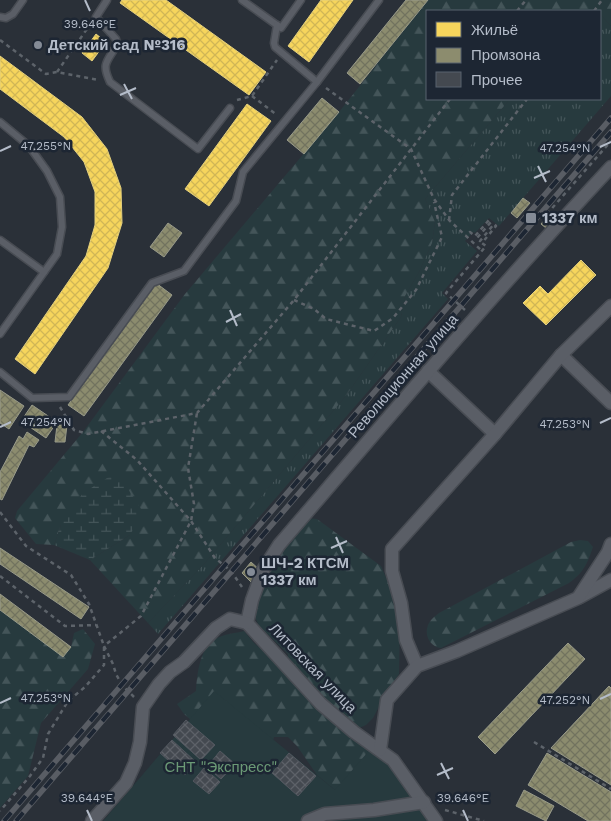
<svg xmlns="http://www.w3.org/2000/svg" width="611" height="821" viewBox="0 0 611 821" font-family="'Work Sans',sans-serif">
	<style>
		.grass { fill: url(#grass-tufts) }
		.forest { fill: url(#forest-firs) }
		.wetland { fill: url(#wetland-marsh) }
		.garden { fill: #273a3e }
		.homes { fill: url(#homes-cross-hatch); stroke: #e2ce7d }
		.industry { fill: url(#industry-cross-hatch); stroke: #989a89 }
		.building { fill: url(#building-cross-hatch); stroke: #52575f }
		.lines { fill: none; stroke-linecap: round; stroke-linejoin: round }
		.lane-casing { stroke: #484c53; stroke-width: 9 }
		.street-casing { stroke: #484c53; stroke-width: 15 }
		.path { stroke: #5d636a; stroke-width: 2.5; stroke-dasharray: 4 4; stroke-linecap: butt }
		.lane { stroke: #5a5e66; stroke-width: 6 }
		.street { stroke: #5a5e66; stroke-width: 12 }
		.rail-casing { stroke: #595d64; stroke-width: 5.5 }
		.rail { stroke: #1d2633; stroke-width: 4; stroke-dasharray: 11; stroke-linecap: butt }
		.ticks { fill: none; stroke: #b4bcc9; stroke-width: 2 }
		.poi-dot { fill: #848b96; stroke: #1d2633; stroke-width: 2 }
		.labels { text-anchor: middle; stroke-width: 5; stroke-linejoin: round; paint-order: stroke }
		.poi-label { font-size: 15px; font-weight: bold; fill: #b4bcc9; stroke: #1d2633; text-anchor: start }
		.street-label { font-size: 15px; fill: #b4bcc9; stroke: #1d2633 }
		.park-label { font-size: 15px; fill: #6b9a76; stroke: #1d2633 }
		.ticks-label { font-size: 12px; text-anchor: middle; fill: #b4bcc9; stroke: #1d2633; stroke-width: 5; stroke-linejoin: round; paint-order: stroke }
	</style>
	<defs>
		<pattern id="grass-tufts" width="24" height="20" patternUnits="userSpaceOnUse" patternTransform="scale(1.25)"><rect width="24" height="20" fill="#273a3e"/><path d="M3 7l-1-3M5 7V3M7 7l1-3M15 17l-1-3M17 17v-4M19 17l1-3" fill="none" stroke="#445559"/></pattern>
		<pattern id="forest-firs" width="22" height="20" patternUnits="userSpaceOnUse" patternTransform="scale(1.25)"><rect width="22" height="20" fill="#273a3e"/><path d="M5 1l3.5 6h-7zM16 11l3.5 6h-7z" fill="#445559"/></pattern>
		<pattern id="wetland-marsh" width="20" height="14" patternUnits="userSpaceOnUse" patternTransform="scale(1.25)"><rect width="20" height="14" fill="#273a3e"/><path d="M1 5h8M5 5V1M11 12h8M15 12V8" fill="none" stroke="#445559"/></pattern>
		<pattern id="homes-cross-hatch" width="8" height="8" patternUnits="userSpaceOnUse" patternTransform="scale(1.25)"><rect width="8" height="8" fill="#f6d55c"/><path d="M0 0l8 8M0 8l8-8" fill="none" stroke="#d0b656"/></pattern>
		<pattern id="industry-cross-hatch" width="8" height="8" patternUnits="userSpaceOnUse" patternTransform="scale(1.25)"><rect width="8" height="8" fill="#8c8c6e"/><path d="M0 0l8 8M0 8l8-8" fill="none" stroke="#72735f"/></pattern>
		<pattern id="building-cross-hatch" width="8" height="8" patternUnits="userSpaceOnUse" patternTransform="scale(1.25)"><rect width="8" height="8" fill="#444950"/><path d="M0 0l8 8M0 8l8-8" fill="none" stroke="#5d6168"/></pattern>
	</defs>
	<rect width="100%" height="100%" fill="#2a3038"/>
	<polygon class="grass" points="600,14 611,26 611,96 499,226 489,218 475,233 473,232 465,241 477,251 442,293 448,299 158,634 148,623 204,564 345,397 401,317 405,296 419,272 432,243 435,222 425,199 510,99 600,99"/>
	<g class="forest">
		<polygon points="428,0 611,0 611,26 600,14 600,11 595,9 591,11 427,11 427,99 510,99 425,199 435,222 432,243 419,272 405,296 401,317 345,397 204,564 148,623 90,560 130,535 61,525 54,545 36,544 15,518 17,511 83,432 185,294 339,112"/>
		<path d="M307,518L317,519L381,566L394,596L400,621L399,674L385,695L373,718L366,725L359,728L367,748L383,761L347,800L317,775L297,746L288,737H274L272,745L204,731L184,714L177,704L196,691C197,674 200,646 217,638C225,634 236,633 244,631L254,643L281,666H286L288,654L259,626L256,619L255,610L263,570Z"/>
		<path d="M580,540L588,541L593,547C587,564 584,572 569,583L441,648C430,647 424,635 428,625C430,620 435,616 439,613L571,542Z"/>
		<polygon points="0,610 63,656 71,647 74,633 83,629 95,644 88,669 41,723 28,776 0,808"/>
	</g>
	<polygon class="wetland" points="117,472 143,512 130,535 90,560 54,545 61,525 83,493"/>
	<polygon class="garden" points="214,691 335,790 380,738 430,821 103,821"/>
	<g class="homes">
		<polygon points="122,0 166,0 266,72 249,95 120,3"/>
		<polygon points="321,0 353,0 309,62 288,46"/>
		<polygon points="96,34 106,42 92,61 82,53"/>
		<polygon points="0,56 82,117 107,149 121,188 122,223 108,268 35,374 15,359 86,256 95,225 95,192 84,162 64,137 0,89"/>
		<polygon points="247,104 271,121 209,206 185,189"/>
		<polygon points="581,260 596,275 546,325 523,303 540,286 548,294"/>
	</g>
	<g class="industry">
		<polygon points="406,0 428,0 360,84 347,73"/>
		<polygon points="322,98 339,112 304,154 287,140"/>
		<polygon points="523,198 530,203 517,218 511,213"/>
		<polygon points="547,217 552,221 546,228 541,224"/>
		<polygon points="168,223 182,233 164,257 150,247"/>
		<polygon points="156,283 172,295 84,416 68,405"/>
		<polygon points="0,390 24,406 9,429 0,423"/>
		<polygon points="32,405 57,422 46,438 21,421"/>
		<polygon points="57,425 67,425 65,442 55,442"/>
		<polygon points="27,432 39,440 34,447 29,445 2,500 0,499 0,472 19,436 23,439"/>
		<polygon points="0,548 89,607 81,619 0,564"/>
		<polygon points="251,562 261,571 251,582 242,573"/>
		<polygon points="0,594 71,647 63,657 0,610"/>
		<polygon points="568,643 585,659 495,754 478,737"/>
		<polygon points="609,686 611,688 611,785 551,748"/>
		<polygon points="547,753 611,792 611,821 588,821 528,785"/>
		<polygon points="524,790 554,806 546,821 516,806"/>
	</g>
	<g class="building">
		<polygon points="186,720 215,745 201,760 173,735"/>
		<polygon points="172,740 196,762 185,775 160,753"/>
		<polygon points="220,751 235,764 221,779 207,767"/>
		<polygon points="289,753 316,776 298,796 272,773"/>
		<polygon points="204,768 220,782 209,794 193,781"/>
	</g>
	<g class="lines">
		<g class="lane-casing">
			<g id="lane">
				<path d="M107,0L96,17L116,39L117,45C107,62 101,63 110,82L198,149L230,108"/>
				<polyline points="242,0 281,28 301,0"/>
				<polyline points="0,17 6,18 13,14 23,0"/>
				<polyline points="277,25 274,43 275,47 317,82"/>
				<polyline points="0,122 29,146 47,171 60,197 62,227 57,254 0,334"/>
				<polyline points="0,240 44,272"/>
				<polyline points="0,372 32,398 69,397 152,283 184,271 236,201 243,172 317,82 379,0"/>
			</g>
		</g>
		<g class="street-casing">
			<g id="street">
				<polyline points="561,355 611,403"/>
				<polyline points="428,371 495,434"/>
				<polyline points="580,597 611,580"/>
				<path d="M247,623L252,600L263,570L279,545C388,418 497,289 611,167"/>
				<polyline points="247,623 321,704 354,732 393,760 436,821"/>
				<polyline points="417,666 406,640 401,603 392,571 392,549 495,434 561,355 611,306"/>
				<polyline points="380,750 387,700 417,666 457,651 578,598 608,552 611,544"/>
				<polyline points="92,821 126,783 135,763 140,742 143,707 159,684 170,672 184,662 216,628 230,619 247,623"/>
				<polyline points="308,821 325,814 374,810 424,802"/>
			</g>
		</g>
		<g class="path">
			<polyline points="517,11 526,0"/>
			<polyline points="594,11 602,0"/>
			<polyline points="0,40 46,74 57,72 99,80"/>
			<polyline points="57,72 89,26"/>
			<polyline points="326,88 411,149 434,199 449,220 482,251"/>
			<polyline points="252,96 277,115"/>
			<polyline points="237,100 252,96 277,60"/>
			<polyline points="547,214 611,141"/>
			<polyline points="449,220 452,195 527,99"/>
			<polyline points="294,300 314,309 326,319 374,331 393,318 416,290 442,237 434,202"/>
			<polyline points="465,310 446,293 486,246 482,243 496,226 494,224 480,241 477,238 491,222 489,220 475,236 470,232 466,236"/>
			<polyline points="60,407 74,430 88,434 197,413 294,300 450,99"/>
			<polyline points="101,431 137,460 191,521 215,558 231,571 242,587"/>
			<polyline points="0,512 26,546 71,575 89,604 104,646 104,665 85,687 68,701 48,734 43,758 30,776 0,811"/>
			<polyline points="0,576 65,626 96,625"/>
			<polyline points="134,697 122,685 116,674 113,664 104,646 141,616 191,521 194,504 188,468 197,413"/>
			<polyline points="534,742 611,789"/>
			<polyline points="445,810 484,821"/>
		</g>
		<use href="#lane" class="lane"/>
		<use href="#street" class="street"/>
		<g class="rail-casing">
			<g id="rail">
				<polyline points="4,821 611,118"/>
				<polyline points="16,821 611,132"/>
			</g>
		</g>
		<use href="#rail" class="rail"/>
	</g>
	<path class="ticks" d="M85,0L90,11M124,84L132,99M120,95L136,88M600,147L611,142M0,151L11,146M538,166L546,182M534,178L550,171M230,310L237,326M226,322L241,314M600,423L611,418M0,427L11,422M336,537L343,553M331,548L347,541M600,699L611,694M0,703L11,698M441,763L449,779M437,775L453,768M87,810L92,821M463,810L468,821"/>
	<g class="poi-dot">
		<circle cx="38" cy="45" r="5"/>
		<rect x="525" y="212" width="12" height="12" rx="2.5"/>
		<circle cx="251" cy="572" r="5"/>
	</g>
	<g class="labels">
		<g class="poi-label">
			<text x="48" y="50">Детский сад №316</text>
			<text x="542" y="223">1337 км</text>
			<text x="261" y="568">ШЧ-2 КТСМ<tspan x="261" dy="17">1337 км</tspan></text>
		</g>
		<g class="street-label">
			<text transform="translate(403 376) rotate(-49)" y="5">Революционная улица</text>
			<text transform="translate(313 668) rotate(46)" y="5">Литовская улица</text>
		</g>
		<g class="park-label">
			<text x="221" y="772">СНТ "Экспресс"</text>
		</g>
	</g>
	<g class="ticks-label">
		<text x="90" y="28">39.646°E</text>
		<text x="46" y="150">47.255°N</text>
		<text x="565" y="152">47.254°N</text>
		<text x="46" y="426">47.254°N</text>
		<text x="565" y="428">47.253°N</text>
		<text x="46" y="702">47.253°N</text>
		<text x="565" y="704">47.252°N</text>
		<text x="87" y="802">39.644°E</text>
		<text x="463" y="802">39.646°E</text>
	</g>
	<rect x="426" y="10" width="175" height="90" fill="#1d2633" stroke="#59626f"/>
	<rect x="436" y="22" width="25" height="15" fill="#f6d55c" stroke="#59626f"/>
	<text x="471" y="35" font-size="15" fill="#b4bcc9">Жильё</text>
	<rect x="436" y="48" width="25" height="15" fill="#8c8c6e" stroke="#59626f"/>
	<text x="471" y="60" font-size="15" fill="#b4bcc9">Промзона</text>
	<rect x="436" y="72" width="25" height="15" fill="#444950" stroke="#59626f"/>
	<text x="471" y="85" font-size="15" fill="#b4bcc9">Прочее</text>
</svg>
